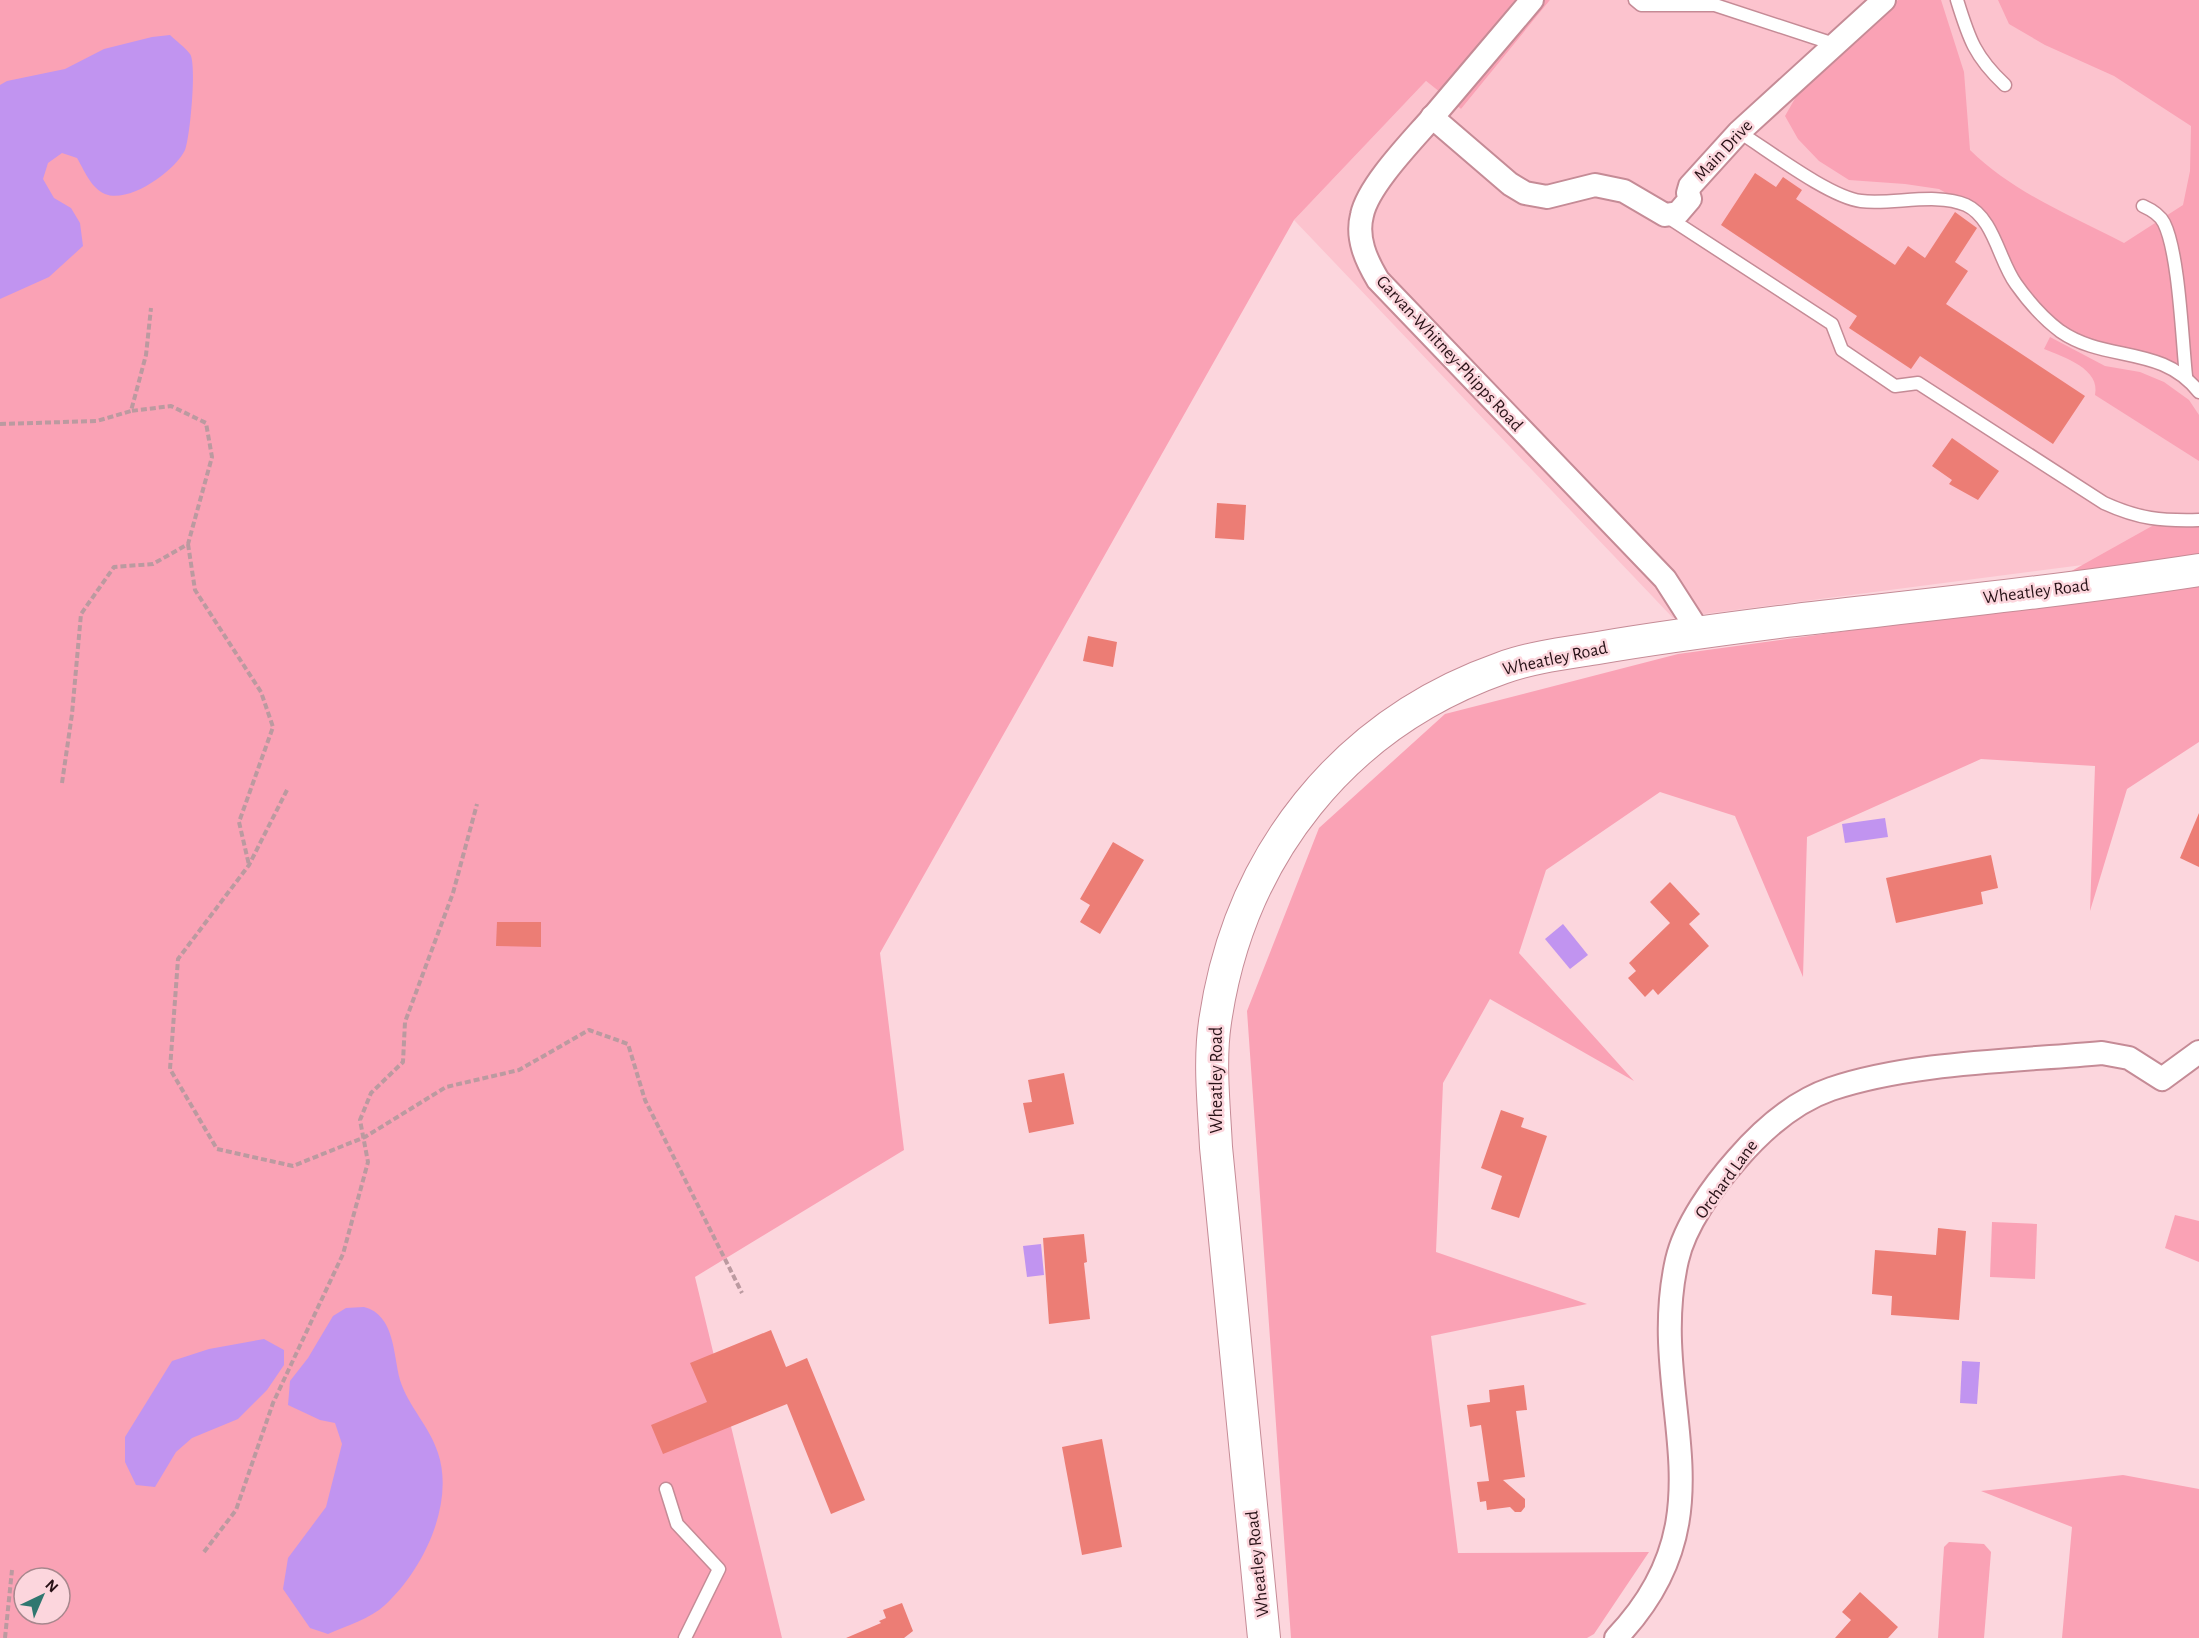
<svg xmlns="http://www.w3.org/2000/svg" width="2199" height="1638" viewBox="0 0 2199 1638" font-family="'Alegreya Sans',sans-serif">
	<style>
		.built { fill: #fcc3ce }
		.green { fill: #faa2b5; fill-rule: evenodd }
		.water { fill: #c194f0 }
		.building { fill: #ec7d75 }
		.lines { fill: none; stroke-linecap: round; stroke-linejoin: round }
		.service-casing { stroke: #c58b96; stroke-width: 15 }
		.minor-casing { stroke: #c58b96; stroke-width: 26 }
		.secondary-casing { stroke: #c58b96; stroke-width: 34 }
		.path { stroke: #bb9aa0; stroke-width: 4; stroke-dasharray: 6 3; stroke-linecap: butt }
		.service { stroke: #fff; stroke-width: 12 }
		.minor { stroke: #fff; stroke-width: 22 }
		.secondary { stroke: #fff; stroke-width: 32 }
		.labels { text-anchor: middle; stroke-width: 5; stroke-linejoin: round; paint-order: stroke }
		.street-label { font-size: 18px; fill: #271116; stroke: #fcd6dd }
	</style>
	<rect width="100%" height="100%" fill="#fcd6dd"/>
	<polygon class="built" points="1550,0 2199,0 2199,550 1673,618 1294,220 1426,81 1461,109"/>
	<g class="green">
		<path d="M0,0H1550L1461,109L1426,81L1294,220L880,953L904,1150L695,1277L782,1638H0ZM24,1578H60V1614H24Z"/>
		<path d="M1898,0H1941L1964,72L1970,150C2014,193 2070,215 2124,243L2183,205L2190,171L2191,126L2114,76L2045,45L2009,24L1998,0H2199V392L2186,376L2089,344L2041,313L1985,222L1968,205L1939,189L1905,184L1849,180L1819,161L1798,139L1785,116L1801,88Z"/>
		<path d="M2050,337L2105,366L2140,372L2164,382L2189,400L2199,415V461L2095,395C2101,369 2064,357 2044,349Z"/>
		<polygon points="2199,520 2199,570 2034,592 2161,521"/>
		<polygon points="2199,583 2199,742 2127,789 2090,911 2095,766 1981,759 1807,837 1803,977 1735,816 1660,792 1546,870 1519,953 1634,1081 1490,999 1443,1083 1436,1252 1587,1304 1431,1336 1458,1553 1649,1552 1594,1634 1587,1638 1291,1638 1247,1011 1319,828 1445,714 1678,654"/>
		<polygon points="2175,1215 2199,1221 2199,1262 2165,1248"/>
		<polygon points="1992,1222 2037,1224 2035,1279 1990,1277"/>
		<polygon points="2123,1475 2199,1489 2199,1638 2062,1638 2072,1527 1981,1491"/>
		<polygon points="1949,1542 1984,1544 1991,1552 1984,1638 1938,1638 1944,1547"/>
	</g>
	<g class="water">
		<path d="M170,35C176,41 185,47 190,54C197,63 190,138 185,150C175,171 129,204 105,194C91,188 84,170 77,158L62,153L48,163L43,179L54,198L71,208L80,223L83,246L49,277L0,299V85L7,81L65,69L104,49L152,37Z"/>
		<polygon points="1885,818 1888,837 1845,843 1842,824"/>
		<polygon points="1563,924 1588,955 1570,969 1545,939"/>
		<polygon points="1041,1244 1044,1275 1027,1277 1023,1246"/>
		<path d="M364,1307C395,1315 393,1354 400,1380C408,1406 430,1427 438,1453C455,1504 423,1570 385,1605C370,1619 346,1626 328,1634L310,1628L283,1589L288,1558L326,1507L342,1444L335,1423L320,1420L288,1405L290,1381L308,1358L333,1316L346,1308Z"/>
		<polygon points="264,1339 284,1350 284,1365 267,1390 238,1419 192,1438 176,1452 155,1487 136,1485 125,1462 125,1437 172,1361 209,1349"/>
		<polygon points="1962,1361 1980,1362 1977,1404 1960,1403"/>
	</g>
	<g class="building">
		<polygon points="1755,173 1776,187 1783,177 1802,190 1796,199 1895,265 1908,246 1925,258 1955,212 1977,228 1955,262 1968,271 1946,304 2085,396 2053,444 1920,356 1911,369 1849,328 1857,316 1721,225"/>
		<polygon points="1952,438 1999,471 1978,500 1949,484 1952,480 1932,466"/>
		<polygon points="1217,503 1246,505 1244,540 1215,538"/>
		<polygon points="1088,636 1117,642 1113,667 1083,661"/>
		<polygon points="2199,813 2199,867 2180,858"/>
		<polygon points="1113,842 1144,860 1100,934 1080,922 1090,905 1080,899"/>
		<polygon points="1991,855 1998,888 1981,892 1983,904 1896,923 1886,878"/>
		<polygon points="1670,882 1700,914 1689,924 1709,946 1658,995 1653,989 1645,997 1628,978 1636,971 1629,963 1670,923 1650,902"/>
		<polygon points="497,922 541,922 541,947 496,946"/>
		<polygon points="1064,1073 1074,1124 1029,1133 1023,1103 1032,1102 1028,1080"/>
		<polygon points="1501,1110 1524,1118 1521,1127 1547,1136 1519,1218 1491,1209 1502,1176 1481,1168"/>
		<polygon points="1938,1228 1966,1231 1959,1320 1891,1315 1892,1296 1872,1294 1875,1250 1936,1255"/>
		<polygon points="1084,1234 1087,1262 1084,1263 1090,1319 1049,1324 1043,1238"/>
		<polygon points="771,1330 786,1367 807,1358 865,1500 831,1514 787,1404 663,1454 651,1425 707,1402 690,1363"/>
		<polygon points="1524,1385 1527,1410 1516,1411 1525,1477 1503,1480 1525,1499 1525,1507 1521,1512 1515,1512 1510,1507 1487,1510 1486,1501 1480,1502 1477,1482 1489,1481 1481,1425 1470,1427 1467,1405 1490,1402 1489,1390"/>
		<polygon points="1102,1439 1122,1547 1082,1555 1062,1447"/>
		<polygon points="1860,1592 1898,1627 1888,1638 1835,1638 1851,1620 1842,1612"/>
		<polygon points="902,1603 913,1631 904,1638 846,1638 881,1623 879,1621 886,1618 883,1610"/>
	</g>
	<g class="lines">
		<g class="service-casing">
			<g id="service">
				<polyline points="1635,0 1641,5 1715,5 1837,45"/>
				<path d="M1957,0C1969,39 1975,57 2005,85"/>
				<path d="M1739,132C1768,150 1829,197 1861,201C1892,205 1937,192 1966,205C1994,218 1999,261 2016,284C2028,301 2044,319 2060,331C2106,363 2161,344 2199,392"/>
				<path d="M2143,206C2152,210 2160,215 2164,223C2179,253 2182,339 2186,376"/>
				<path d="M1666,216L1832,324L1842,350L1895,386L1918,383L2104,503C2139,519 2161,521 2199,520"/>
				<polyline points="666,1489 677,1524 719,1569 685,1638"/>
			</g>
		</g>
		<g class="minor-casing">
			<g id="minor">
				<path d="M1532,0C1498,40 1465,79 1431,119C1411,142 1368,186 1362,215C1356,238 1366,260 1378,280L1665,579L1699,632"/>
				<polyline points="1432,117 1510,184 1525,193 1547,197 1595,185 1624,191 1665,215 1678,213 1690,199 1688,193 1690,186 1739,132 1884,0"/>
				<path d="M1616,1638C1737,1512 1645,1401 1677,1260C1685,1225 1713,1186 1737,1159C1763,1129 1793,1102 1831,1089C1911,1062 2016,1061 2102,1053L2129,1058L2162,1079L2199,1052"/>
			</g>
		</g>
		<g class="secondary-casing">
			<path id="secondary" d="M1264,1638L1216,1147C1214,1106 1209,1062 1215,1022C1239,856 1343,724 1502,668C1532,657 1567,653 1598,648C1661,637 1724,629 1787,621C1925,605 2062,591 2199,570"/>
		</g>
		<g class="path">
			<polyline points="0,424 97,421 131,411 146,355 151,308"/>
			<polyline points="188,544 195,590 261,692 273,727 239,822 249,865"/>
			<polyline points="62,783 72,714 81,614 114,567 153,564 188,544 212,457 206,423 171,406 131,411"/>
			<polyline points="287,790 249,865 178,959 170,1069 217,1149 293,1166 365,1137 446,1087 519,1070 589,1030 628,1044 645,1100 742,1293"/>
			<polyline points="204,1552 236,1510 273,1403 343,1254 368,1162 360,1120 371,1093 403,1062 405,1022 453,893 477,804"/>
			<polyline points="5,1638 12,1570"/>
		</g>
		<use href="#service" class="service"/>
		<use href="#minor" class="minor"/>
		<use href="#secondary" class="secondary"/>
	</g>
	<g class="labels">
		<g class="street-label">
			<text transform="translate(1723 150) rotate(-47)" y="6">Main Drive</text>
			<text transform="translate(1450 353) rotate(47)" y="6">Garvan-Whitney-Phipps Road</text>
			<text transform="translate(2036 591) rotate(-7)" y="6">Wheatley Road</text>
			<text transform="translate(1555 658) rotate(-12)" y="6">Wheatley Road</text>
			<text transform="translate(1216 1080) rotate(-90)" y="6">Wheatley Road</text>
			<text transform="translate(1726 1179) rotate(-54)" y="6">Orchard Lane</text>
			<text transform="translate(1257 1564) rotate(-96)" y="6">Wheatley Road</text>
		</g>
	</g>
	<g transform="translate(42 1596) rotate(44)"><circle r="28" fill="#fcd6dd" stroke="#a7878d" stroke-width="1.5"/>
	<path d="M0-4.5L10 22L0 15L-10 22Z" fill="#307770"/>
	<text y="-9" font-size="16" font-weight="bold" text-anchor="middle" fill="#271116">N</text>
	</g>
</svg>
